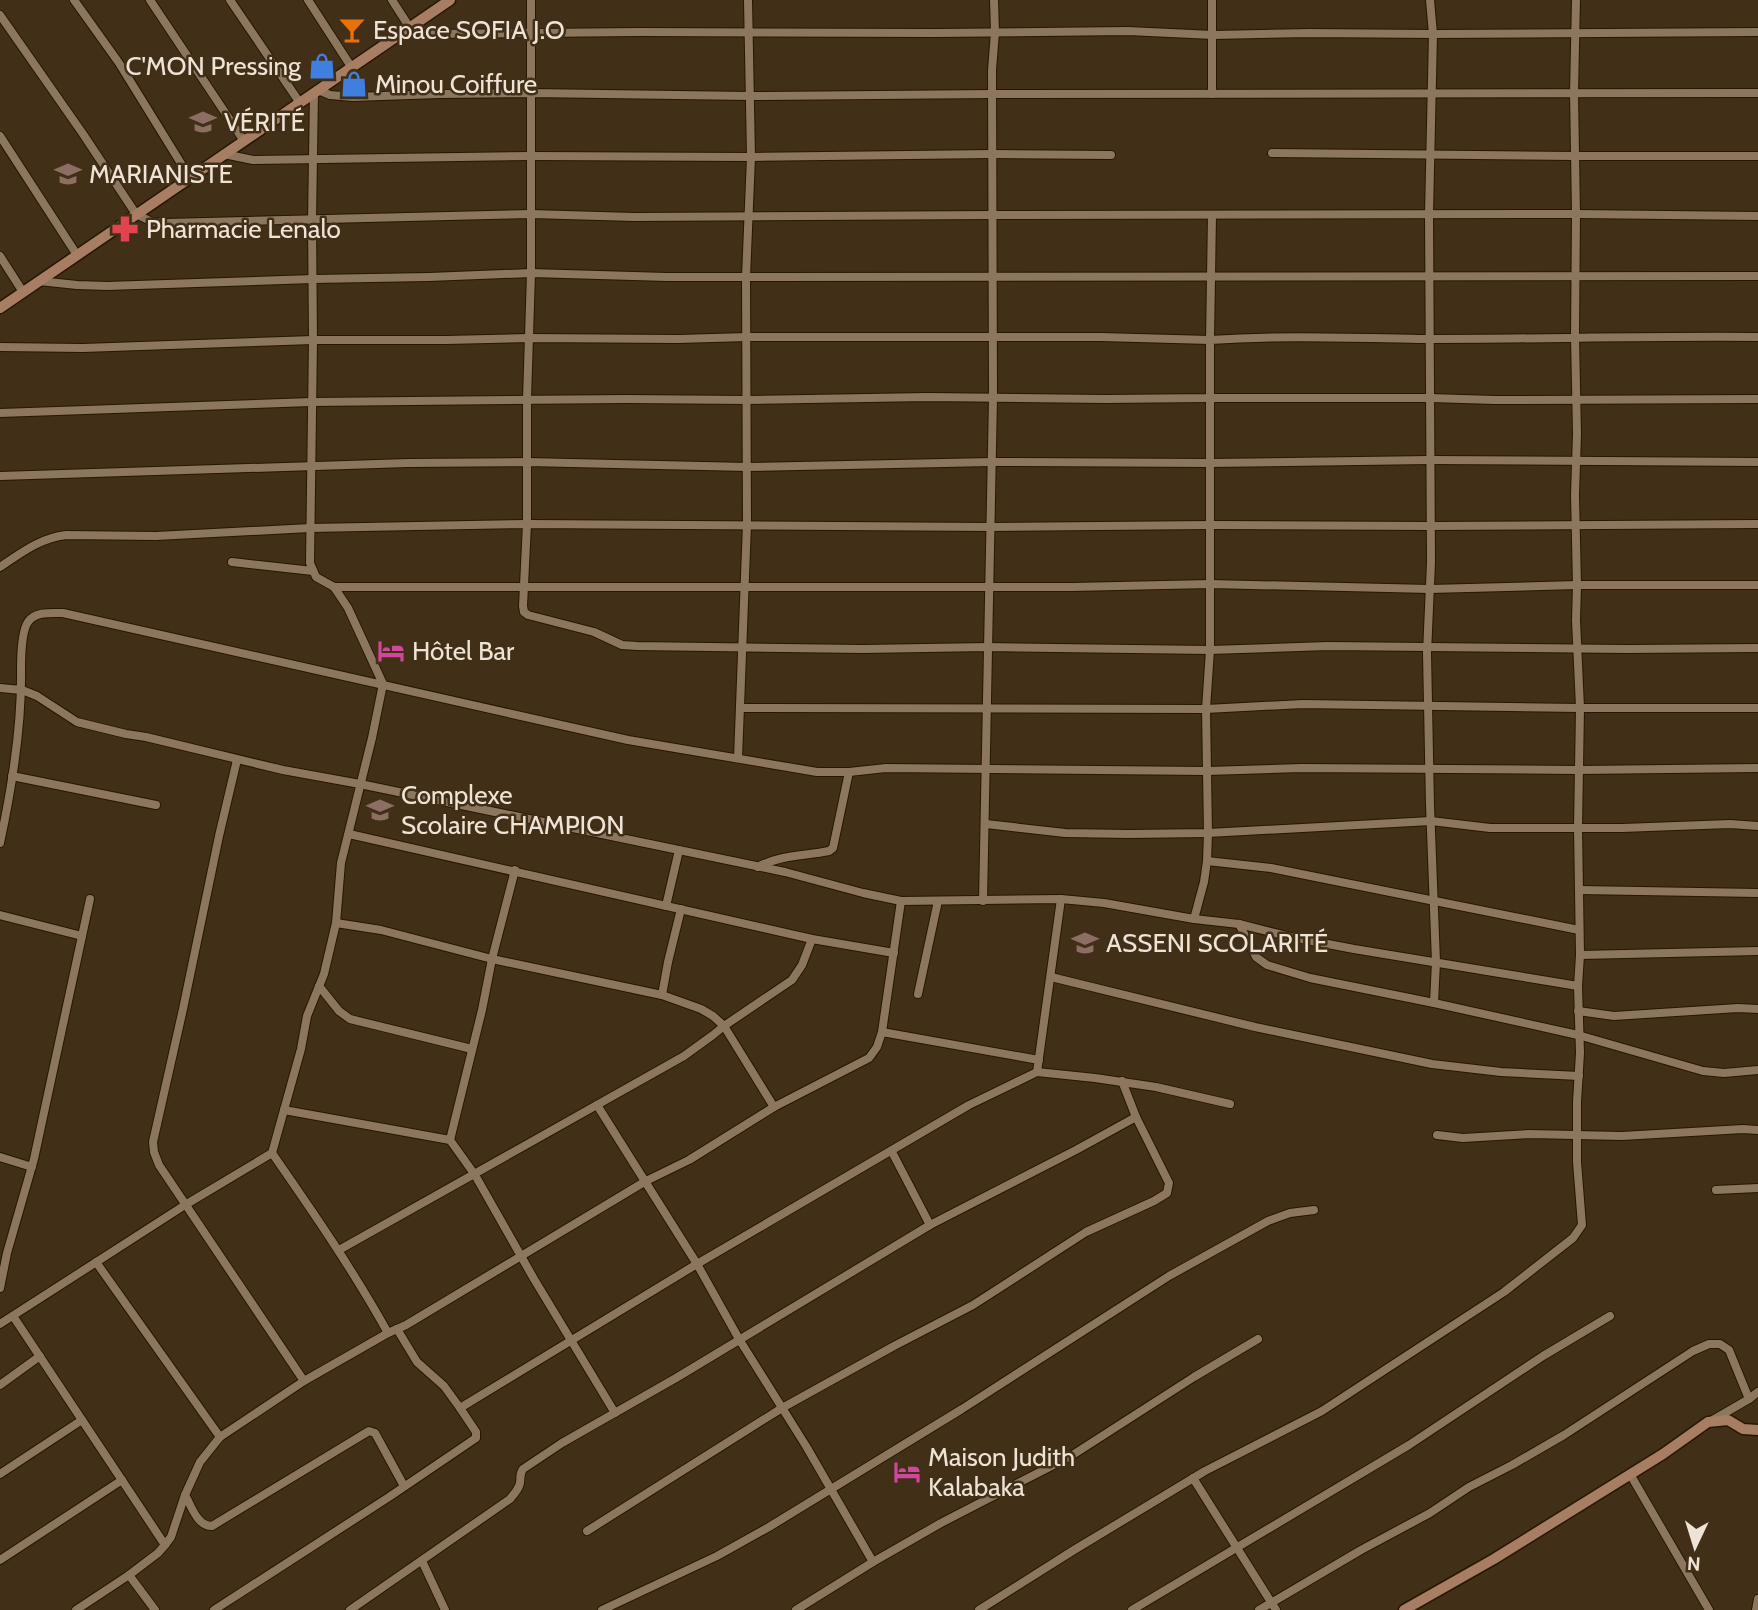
<svg xmlns="http://www.w3.org/2000/svg" width="1758" height="1610" viewBox="0 0 1758 1610" font-family="Cabin,sans-serif">
	<style>
		.lines { fill: none; stroke-linecap: round; stroke-linejoin: round }
		.street-casing { stroke: #271702; stroke-width: 10 }
		.secondary-casing { stroke: #271702; stroke-width: 13 }
		.street { stroke: #8c775e; stroke-width: 8 }
		.secondary { stroke: #a77d63; stroke-width: 10 }
		.labels { text-anchor: middle; stroke-width: 5; stroke-linejoin: round; paint-order: stroke }
		.poi-label { font-size: 26px; fill: #efe3d6; stroke: #412f18; text-anchor: start }
	</style>
	<rect width="100%" height="100%" fill="#412f18"/>
	<g class="lines">
		<g class="street-casing">
			<g id="street">
				<polyline points="74,0 119,63 190,178"/>
				<polyline points="150,0 244,141"/>
				<polyline points="230,0 300,103"/>
				<polyline points="308,0 352,68"/>
				<polyline points="392,0 410,28 426,34 639,32 935,33 1128,31 1213,35 1310,33 1433,34 1758,32"/>
				<polyline points="531,0 531,273 527,399 527,524 523,606 524,612 528,615 594,632 622,645 637,646 863,649 988,647 1210,650 1328,646 1628,649 1758,648"/>
				<polyline points="1430,0 1433,34 1429,214 1431,562 1427,653 1430,805 1436,962 1434,1003"/>
				<polyline points="0,15 83,134 136,214 152,222 166,223 531,214 634,217 994,215 1576,214 1758,216"/>
				<polyline points="318,90 330,95 353,97 439,94 530,93 750,96 993,94 1758,93"/>
				<polyline points="314,93 312,220 313,340 310,563 316,577 334,587 1072,587 1210,584 1430,589 1577,585 1758,585"/>
				<polyline points="1212,94 1212,0"/>
				<polyline points="0,136 77,255"/>
				<polyline points="1272,153 1575,156 1758,156"/>
				<polyline points="224,154 253,160 530,156 751,157 992,154 1111,155"/>
				<polyline points="0,256 23,292"/>
				<polyline points="39,281 77,285 107,286 313,279 429,277 531,273 667,277 1758,276"/>
				<polyline points="0,347 83,348 313,340 446,340 529,338 678,339 748,337 1101,337 1210,340 1212,215"/>
				<path d="M0,413L311,402L626,399L748,400L928,397L1105,399L1210,398V340C1283,335 1356,338 1428,339C1538,339 1648,336 1758,337"/>
				<polyline points="0,476 408,463 527,462 747,467 992,462 1210,463 1430,460 1758,462"/>
				<polyline points="232,562 313,571"/>
				<path d="M0,567C21,553 40,538 66,535L156,536L310,528L527,524L990,527L1210,525L1431,526L1758,524"/>
				<polyline points="0,688 22,690 37,696 77,722 126,734 146,737 283,770 360,784 785,872 863,893 901,901 1061,899 1104,903 1194,919 1239,924 1291,937 1354,949 1578,986"/>
				<polyline points="741,708 1206,709 1303,704 1580,708 1758,708"/>
				<polyline points="738,758 747,524 746,277 751,157 748,0"/>
				<polyline points="237,760 219,836 183,1009 153,1142 154,1152 159,1165 304,1381"/>
				<polyline points="12,776 156,805"/>
				<polyline points="986,824 1065,833 1129,834 1208,833 1431,821 1490,828 1622,828 1730,824 1758,826"/>
				<polyline points="349,834 812,939 894,953"/>
				<path d="M0,843C12,787 22,728 21,670C21,658 21,632 28,622C35,611 52,613 63,613L628,740L817,772H849L886,768L1207,771L1301,768L1578,770L1758,768"/>
				<polyline points="1207,861 1271,868 1579,930"/>
				<path d="M758,867C779,855 805,856 829,851L833,848L849,772"/>
				<polyline points="1580,890 1758,893"/>
				<polyline points="983,901 993,398 992,70 995,32 994,0"/>
				<polyline points="666,906 679,850"/>
				<polyline points="0,915 82,936"/>
				<polyline points="1194,919 1204,882 1207,861 1208,833 1206,709 1210,650 1210,398 1430,398 1495,400 1758,399"/>
				<polyline points="336,923 381,930 492,959 662,995 701,1009 713,1016 724,1026 774,1107"/>
				<polyline points="1239,924 1256,957 1267,965 1310,978 1434,1003 1578,1035 1703,1071 1724,1073 1758,1070"/>
				<polyline points="1580,955 1758,951"/>
				<polyline points="1051,977 1255,1027 1432,1064 1501,1072 1579,1076"/>
				<polyline points="319,986 339,1011 350,1019 472,1049"/>
				<polyline points="918,994 938,901"/>
				<polyline points="662,995 668,962 681,909"/>
				<polyline points="1578,1011 1614,1016 1738,1008 1758,1009"/>
				<polyline points="882,1032 1039,1060"/>
				<polyline points="1037,1072 1095,1078 1156,1087 1230,1104"/>
				<polyline points="597,1105 697,1264 739,1339 806,1446 873,1562"/>
				<polyline points="284,1110 450,1140 475,1175 534,1279 615,1413"/>
				<polyline points="1437,1135 1463,1138 1529,1134 1622,1136 1743,1129 1758,1130"/>
				<polyline points="450,1140 482,1010 492,959 515,870"/>
				<polyline points="892,1152 930,1225"/>
				<path d="M272,1153C313,1212 353,1270 388,1333"/>
				<polyline points="0,1157 32,1167"/>
				<polyline points="1716,1190 1758,1188"/>
				<polyline points="339,1250 684,1056 713,1035 724,1026 792,980 802,965 812,939"/>
				<polyline points="96,1262 220,1437"/>
				<polyline points="0,1288 7,1253 34,1159 90,899"/>
				<polyline points="13,1316 165,1545"/>
				<polyline points="0,1324 185,1205 272,1153 301,1049 307,1016 324,974 336,923 341,863 372,738 383,684 348,608 334,587"/>
				<polyline points="0,1385 40,1356"/>
				<polyline points="460,1408 697,1264 969,1105 1037,1072 1061,899"/>
				<polyline points="1711,1421 1749,1399 1758,1392"/>
				<polyline points="0,1474 82,1420"/>
				<polyline points="1630,1474 1709,1610"/>
				<polyline points="1193,1478 1276,1610"/>
				<path d="M185,1495C192,1507 197,1526 212,1526L369,1431L375,1433L404,1486"/>
				<polyline points="587,1531 782,1408 894,1346 973,1305 1086,1232 1154,1201 1167,1193 1169,1183 1136,1117"/>
				<polyline points="0,1560 122,1480"/>
				<polyline points="422,1561 445,1610"/>
				<polyline points="129,1575 155,1610"/>
				<polyline points="76,1610 129,1575 158,1553 165,1545 171,1537 185,1495 200,1462 220,1437 304,1381 388,1333 406,1325 646,1181 689,1160 774,1107 869,1058 877,1047 882,1032 901,901"/>
				<polyline points="214,1610 389,1497 476,1438 476,1432 460,1408 444,1386 417,1362 397,1329"/>
				<path d="M350,1610L510,1499C514,1494 519,1489 520,1483C521,1477 519,1475 523,1469L562,1443L676,1378L930,1225L1076,1150L1136,1117L1122,1081"/>
				<polyline points="602,1610 717,1556 769,1527 962,1409 1169,1276 1268,1221 1290,1213 1314,1210"/>
				<polyline points="796,1610 873,1562 941,1523 1071,1456 1194,1377 1258,1339"/>
				<polyline points="979,1610 1074,1550 1205,1471 1322,1411 1504,1292 1573,1238 1582,1225 1577,1162 1577,1102 1580,1053 1578,986 1580,955 1578,828 1580,708 1576,620 1577,585 1575,495 1577,434 1575,337 1576,214 1574,93 1576,0"/>
				<polyline points="1132,1610 1409,1445 1543,1356 1610,1316"/>
				<polyline points="1259,1610 1361,1550 1430,1513 1469,1487 1512,1465 1564,1435 1693,1351 1709,1344 1720,1344 1729,1350 1749,1399"/>
				<polyline points="1756,1610 1758,1599"/>
			</g>
		</g>
		<g class="secondary-casing">
			<g id="secondary">
				<polyline points="0,308 450,0"/>
				<polyline points="1404,1610 1494,1559 1663,1454 1708,1422 1728,1420 1743,1429 1758,1430"/>
			</g>
		</g>
		<use href="#street" class="street"/>
		<use href="#secondary" class="secondary"/>
	</g>
	<defs>
		<g id="bar-bare" transform="scale(2.1)"><path d="M-6-5H6L.8 .8V4.5H3.5V6h-7V4.5H-.8V.8Z" fill="#e8710a" stroke="#412f18" stroke-width="2.5" paint-order="stroke"/></g>
		<g id="shop-bare" transform="scale(2.1)"><path d="M-5-2.5h2.3a2.7 3.5 0 0 1 5.4 0H5L5.5 6h-11ZM-1.5-2.5h3a1.5 2.3 0 0 0-3 0Z" fill="#3f7fe0" stroke="#412f18" stroke-width="2.5" paint-order="stroke"/></g>
		<g id="school-bare" transform="scale(2.1)"><path d="M0-5L7-2L0 1L-7-2ZM-4 1L0 2.5L4 1V4Q0 6-4 4Z" fill="#8d6e63" stroke="#412f18" stroke-width="2.5" paint-order="stroke"/></g>
		<g id="pharmacy-bare" transform="scale(2.1)"><path d="M-2-6h4v4h4v4h-4v4h-4v-4h-4v-4h4Z" fill="#e0444e" stroke="#412f18" stroke-width="2.5" paint-order="stroke"/></g>
		<g id="hotel-bare" transform="scale(2.1)"><path d="M-6-4.5h1.5V1H6V5H4.5V3h-9V5H-6ZM-4 0a1.8 1.8 0 1 1 3.6 0ZM.5 0V-2.5h3Q6-2.5 6 0Z" fill="#d1479c" stroke="#412f18" stroke-width="2.5" paint-order="stroke"/></g>
	</defs>
	<g fill-rule="evenodd">
		<use href="#bar-bare" x="352" y="30"/>
		<use href="#shop-bare" x="322" y="66"/>
		<use href="#shop-bare" x="354" y="84"/>
		<use href="#school-bare" x="203" y="122"/>
		<use href="#school-bare" x="68" y="174"/>
		<use href="#pharmacy-bare" x="125" y="229"/>
		<use href="#hotel-bare" x="391" y="651"/>
		<use href="#school-bare" x="380" y="810"/>
		<use href="#school-bare" x="1085" y="943"/>
		<use href="#hotel-bare" x="907" y="1472"/>
	</g>
	<g class="labels">
		<g class="poi-label">
			<text x="373" y="39">Espace SOFIA J.O</text>
			<text x="301" y="75" text-anchor="end">C'MON Pressing</text>
			<text x="375" y="93">Minou Coiffure</text>
			<text x="224" y="131">VÉRITÉ</text>
			<text x="89" y="183">MARIANISTE</text>
			<text x="146" y="238">Pharmacie Lenalo</text>
			<text x="412" y="660">Hôtel Bar</text>
			<text x="401" y="804">Complexe<tspan x="401" dy="30">Scolaire CHAMPION</tspan></text>
			<text x="1106" y="952">ASSENI SCOLARITÉ</text>
			<text x="928" y="1466">Maison Judith<tspan x="928" dy="30">Kalabaka</tspan></text>
		</g>
	</g>
	<g transform="translate(1695 1547) rotate(184)" stroke="#412f18" stroke-width="5" paint-order="stroke">
	<path d="M0-5L12 26L0 18L-12 26Z" fill="#efe3d6"/>
	<text y="-10" font-size="19" font-weight="bold" text-anchor="middle" fill="#efe3d6">N</text>
	</g>
</svg>
